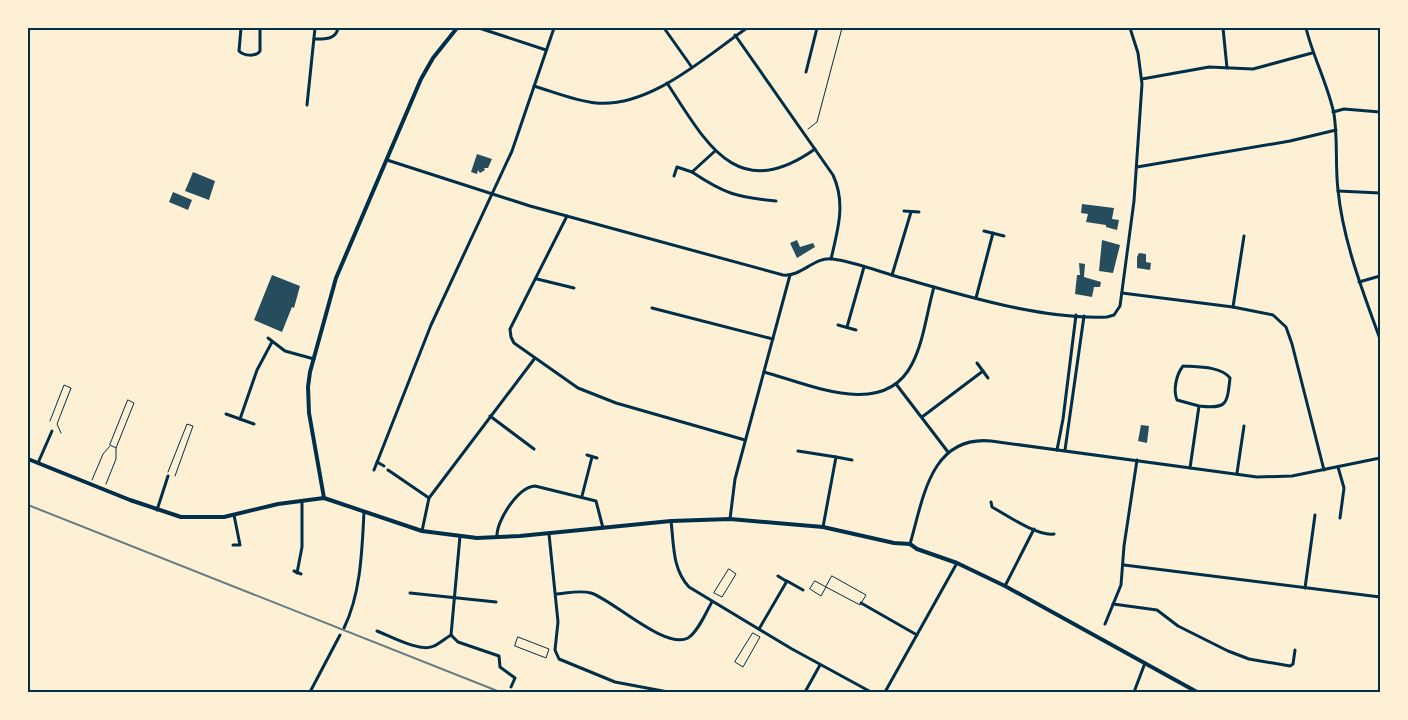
<svg xmlns="http://www.w3.org/2000/svg" width="1408" height="720" viewBox="0 0 1408 720" font-family="Montserrat,sans-serif">
	<style>
		.building { fill: #264d5e }
		.lines { fill: none; stroke-linecap: round; stroke-linejoin: round }
		.path { stroke: #003049; stroke-width: 1 }
		.minor { stroke: #003049; stroke-width: 3 }
		.tertiary { stroke: #003049; stroke-width: 4 }
		.rail { stroke: #657d81; stroke-width: 2 }
		.neatline { fill: none; stroke: #003049; stroke-width: 2 }
	</style>
	<rect width="100%" height="100%" fill="#fdf0d5"/>
	<g class="building">
		<polygon points="477,154 492,159 488,168 484,168 485,170 480,173 478,170 477,174 471,172"/>
		<polygon points="193,172 215,181 209,200 185,191"/>
		<polygon points="173,192 192,200 188,210 169,202"/>
		<polygon points="1082,204 1114,208 1112,219 1119,220 1117,230 1106,227 1106,225 1086,222 1088,214 1081,213"/>
		<polygon points="797,240 800,247 813,243 815,247 797,258 790,243"/>
		<polygon points="1102,240 1120,245 1113,273 1099,271"/>
		<polygon points="1139,253 1146,254 1146,262 1151,263 1150,270 1137,268 1137,257"/>
		<polygon points="1079,263 1085,264 1084,277 1101,282 1100,287 1094,287 1092,297 1075,294 1077,275 1080,275"/>
		<polygon points="272,275 300,286 294,308 292,307 282,332 254,320"/>
		<polygon points="1141,425 1149,426 1147,443 1138,441"/>
	</g>
	<g class="lines">
		<g class="path">
			<polyline points="808,129 817,122 842,28"/>
			<polygon points="128,400 134,403 116,448 110,445"/>
			<polyline points="50,421 64,385 71,388 57,424 61,433"/>
			<polyline points="168,472 187,424 193,426 175,476"/>
			<polyline points="92,480 103,454 110,446"/>
			<polyline points="106,484 116,459 116,448"/>
			<polygon points="729,569 736,574 722,597 714,593"/>
			<polygon points="832,576 866,595 860,605 826,587"/>
			<polygon points="815,581 826,587 821,596 810,589"/>
			<polygon points="753,633 760,637 743,667 735,662"/>
			<polygon points="518,637 549,649 546,658 515,646"/>
		</g>
		<g class="minor">
			<path d="M241,28L239,51C244,56 256,57 260,51V28"/>
			<polyline points="479,28 546,50"/>
			<polyline points="664,28 691,66"/>
			<polyline points="1223,28 1227,68"/>
			<path d="M1306,28C1313,57 1328,85 1334,114C1338,139 1335,165 1338,190C1343,241 1363,292 1380,339"/>
			<path d="M735,35L833,175C846,203 838,229 831,259"/>
			<path d="M314,39C324,39 336,40 338,28"/>
			<polyline points="806,72 817,28"/>
			<polyline points="1142,79 1209,67 1253,69 1312,53"/>
			<path d="M667,83C706,142 736,205 815,149"/>
			<path d="M534,86C554,92 575,101 596,103C650,108 705,57 747,28"/>
			<polyline points="307,105 315,28"/>
			<polyline points="1333,112 1344,109 1380,112"/>
			<path d="M715,151L692,172C725,194 736,197 776,201"/>
			<path d="M387,160L530,206L783,275C802,277 814,256 833,259C854,262 875,270 895,276C959,294 1040,320 1107,317L1114,315L1120,306L1134,201L1142,84L1138,53L1130,28"/>
			<polyline points="1137,167 1290,141 1336,130"/>
			<polyline points="674,176 677,167 692,172"/>
			<polyline points="1338,191 1380,193"/>
			<polyline points="904,211 919,212"/>
			<polyline points="567,216 510,329 511,337 514,343 578,388 616,403 745,440"/>
			<polyline points="984,231 1004,236"/>
			<polyline points="892,275 911,212"/>
			<polyline points="537,279 574,288"/>
			<polyline points="1359,282 1380,276"/>
			<polyline points="1122,293 1233,307 1273,315 1286,327 1292,344 1324,470"/>
			<polyline points="976,298 993,233"/>
			<polyline points="1233,307 1244,236"/>
			<polyline points="652,308 773,339"/>
			<polyline points="838,325 856,330"/>
			<polyline points="847,327 864,267"/>
			<polyline points="268,338 285,351 314,359"/>
			<polyline points="977,363 988,378"/>
			<path d="M764,372C809,384 884,420 912,364C924,341 927,311 934,287"/>
			<polyline points="896,384 948,452"/>
			<polyline points="226,414 240,419"/>
			<polyline points="490,416 534,449"/>
			<polyline points="922,417 983,371"/>
			<polyline points="254,424 240,419 257,370 272,342"/>
			<polyline points="1057,450 1063,419 1076,315"/>
			<polyline points="1065,450 1084,316"/>
			<polyline points="798,451 836,457 823,527"/>
			<polyline points="587,455 597,458"/>
			<polyline points="836,457 852,460"/>
			<polyline points="377,462 384,466"/>
			<polyline points="38,463 52,431"/>
			<polyline points="1338,467 1344,488 1340,518"/>
			<path d="M1190,468L1199,406L1177,400C1173,390 1176,375 1183,366C1197,367 1221,366 1230,378C1227,405 1227,409 1199,406"/>
			<polyline points="374,470 431,325 512,151 554,28"/>
			<polyline points="388,470 429,498"/>
			<polyline points="1237,473 1244,426"/>
			<polyline points="582,496 592,457"/>
			<path d="M991,502L992,507C1006,515 1039,537 1054,534"/>
			<polyline points="157,510 168,476"/>
			<polyline points="730,519 735,479 790,275"/>
			<path d="M671,521C674,544 672,569 689,587L792,649L871,692"/>
			<polyline points="422,531 429,498 535,358"/>
			<polyline points="549,534 558,622 555,650 559,659 615,682 668,692"/>
			<path d="M497,537C496,521 518,487 535,486L596,501L603,528"/>
			<path d="M910,544C923,500 930,435 991,441L1257,477L1292,476L1380,458"/>
			<polyline points="233,545 240,545 234,515"/>
			<polyline points="1124,565 1380,597"/>
			<polyline points="294,571 301,574"/>
			<polyline points="297,573 302,547 302,501"/>
			<polyline points="778,576 786,581"/>
			<polyline points="1005,586 1034,529"/>
			<polyline points="1305,588 1315,515"/>
			<polyline points="410,593 496,602"/>
			<path d="M556,594C568,593 580,590 591,593C613,600 665,650 688,638C698,632 706,612 712,602"/>
			<polyline points="861,603 917,635"/>
			<polyline points="1113,604 1157,610 1178,626 1228,651 1249,659 1290,666 1293,664 1295,650"/>
			<polyline points="1105,624 1121,585 1124,546 1137,460"/>
			<path d="M344,628C361,593 362,550 364,512"/>
			<polyline points="759,629 787,581 803,590"/>
			<path d="M377,631C390,636 421,653 434,646C439,644 446,638 451,635"/>
			<polyline points="451,635 460,536"/>
			<polyline points="451,635 458,642 499,656 500,667 515,678 511,687"/>
			<polyline points="310,692 340,635"/>
			<polyline points="805,692 820,665"/>
			<polyline points="885,692 957,563"/>
			<polyline points="1134,692 1145,663"/>
		</g>
		<g class="tertiary">
			<polyline points="28,459 130,500 181,517 224,517 278,504 324,498 422,531 477,538 520,536 671,521 730,519 823,527 894,543 910,544 917,549 957,563 1005,586 1197,692"/>
			<polyline points="324,498 309,413 308,387 310,372 336,278 421,79 433,58 457,28"/>
		</g>
		<polyline class="rail" points="28,505 500,692"/>
	</g>
	<rect width="1408" height="720" fill="none" stroke="#fdf0d5" stroke-width="58"/>
	<rect x="29" y="29" width="1350" height="662" class="neatline"/>
</svg>
